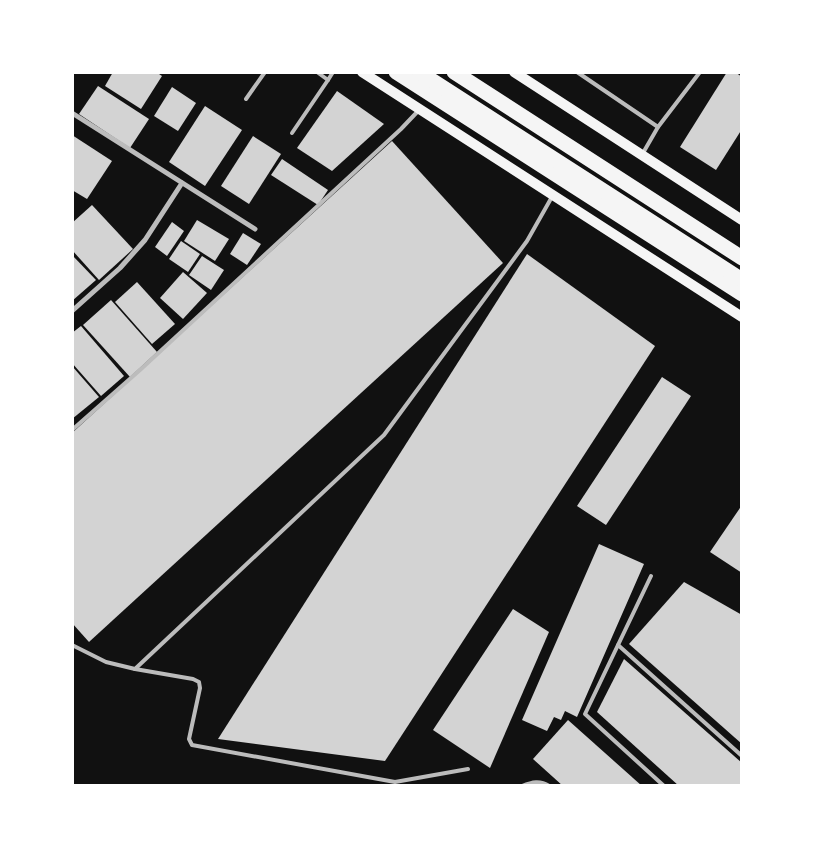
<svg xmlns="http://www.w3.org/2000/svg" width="814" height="858" viewBox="0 0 814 858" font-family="Commissioner,sans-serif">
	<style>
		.building { fill: #d3d3d3 }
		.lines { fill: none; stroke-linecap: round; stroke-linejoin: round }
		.service { stroke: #bcbcbc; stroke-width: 4 }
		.minor { stroke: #bcbcbc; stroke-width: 5 }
		.secondary { stroke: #f5f5f5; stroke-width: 10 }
		.motorway { stroke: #f5f5f5; stroke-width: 15 }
	</style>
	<rect width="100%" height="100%" fill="#111"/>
	<g class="building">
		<polygon points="113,72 156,72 162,76 141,109 105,86"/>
		<polygon points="727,72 735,72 742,77 742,129 716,170 680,147"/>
		<polygon points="98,86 149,119 130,148 79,114"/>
		<polygon points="172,87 196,103 178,131 154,116"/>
		<polygon points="337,91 384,124 332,171 297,148"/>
		<polygon points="205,106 242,130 205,186 169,162"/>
		<polygon points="72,135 112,161 87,199 72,190"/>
		<polygon points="253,136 281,154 249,204 221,186"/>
		<polygon points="392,141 503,263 89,642 72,623 72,433"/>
		<polygon points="282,159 328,190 318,205 271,175"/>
		<polygon points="92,205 133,249 99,280 72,250 72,223"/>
		<polygon points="197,220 229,239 215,261 184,241"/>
		<polygon points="172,222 184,231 167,256 155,247"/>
		<polygon points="243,233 261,244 247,265 230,254"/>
		<polygon points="181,241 200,254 188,272 169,259"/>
		<polygon points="527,254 655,346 385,761 218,739"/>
		<polygon points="72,255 96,280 72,301"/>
		<polygon points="202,256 224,270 211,290 189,275"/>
		<polygon points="183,272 207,293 183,319 160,298"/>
		<polygon points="137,282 175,324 152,344 115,302"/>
		<polygon points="111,300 157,352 130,377 83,325"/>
		<polygon points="81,326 124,376 101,396 72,363 72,333"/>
		<polygon points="72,366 99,397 72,419"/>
		<polygon points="662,377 691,396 606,525 577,506"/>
		<polygon points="742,505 742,573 710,552"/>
		<polygon points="599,544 644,564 577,717 565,711 561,720 554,717 547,731 522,720"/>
		<polygon points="684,582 742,615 742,744 629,644"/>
		<polygon points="513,609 549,632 490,768 433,730"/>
		<polygon points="624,659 742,763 742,786 679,786 597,712"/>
		<polygon points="568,720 642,786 563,786 533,759"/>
	</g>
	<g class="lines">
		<g class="service">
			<polyline points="317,72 328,80 333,72"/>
			<polyline points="577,72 658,127"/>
			<polyline points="246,99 265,72"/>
			<polyline points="292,133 328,80"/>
			<polyline points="643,153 658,127 700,72"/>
			<polyline points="72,430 140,370 401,129 419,110"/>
			<polyline points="651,576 585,714 664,786"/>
			<polyline points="72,645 106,662 135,669 384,435 527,241 553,195"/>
			<polyline points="618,645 742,756"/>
			<polyline points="135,669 193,679 199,682 200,688 189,739 192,745 395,782 468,769"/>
			<path d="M522,786C532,782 540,780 549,786"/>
		</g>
		<g class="minor">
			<polyline points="72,113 255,229"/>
			<polyline points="72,311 120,268 145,240 182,183"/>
		</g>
		<g class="secondary">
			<polyline points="362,72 742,317"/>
			<polyline points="514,72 742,220"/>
		</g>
		<g class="motorway">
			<polyline points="396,72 742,294"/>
			<polyline points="419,72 742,280"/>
			<polyline points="454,72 742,258"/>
		</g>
	</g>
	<rect width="814" height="858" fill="none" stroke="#ffffff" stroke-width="148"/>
</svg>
